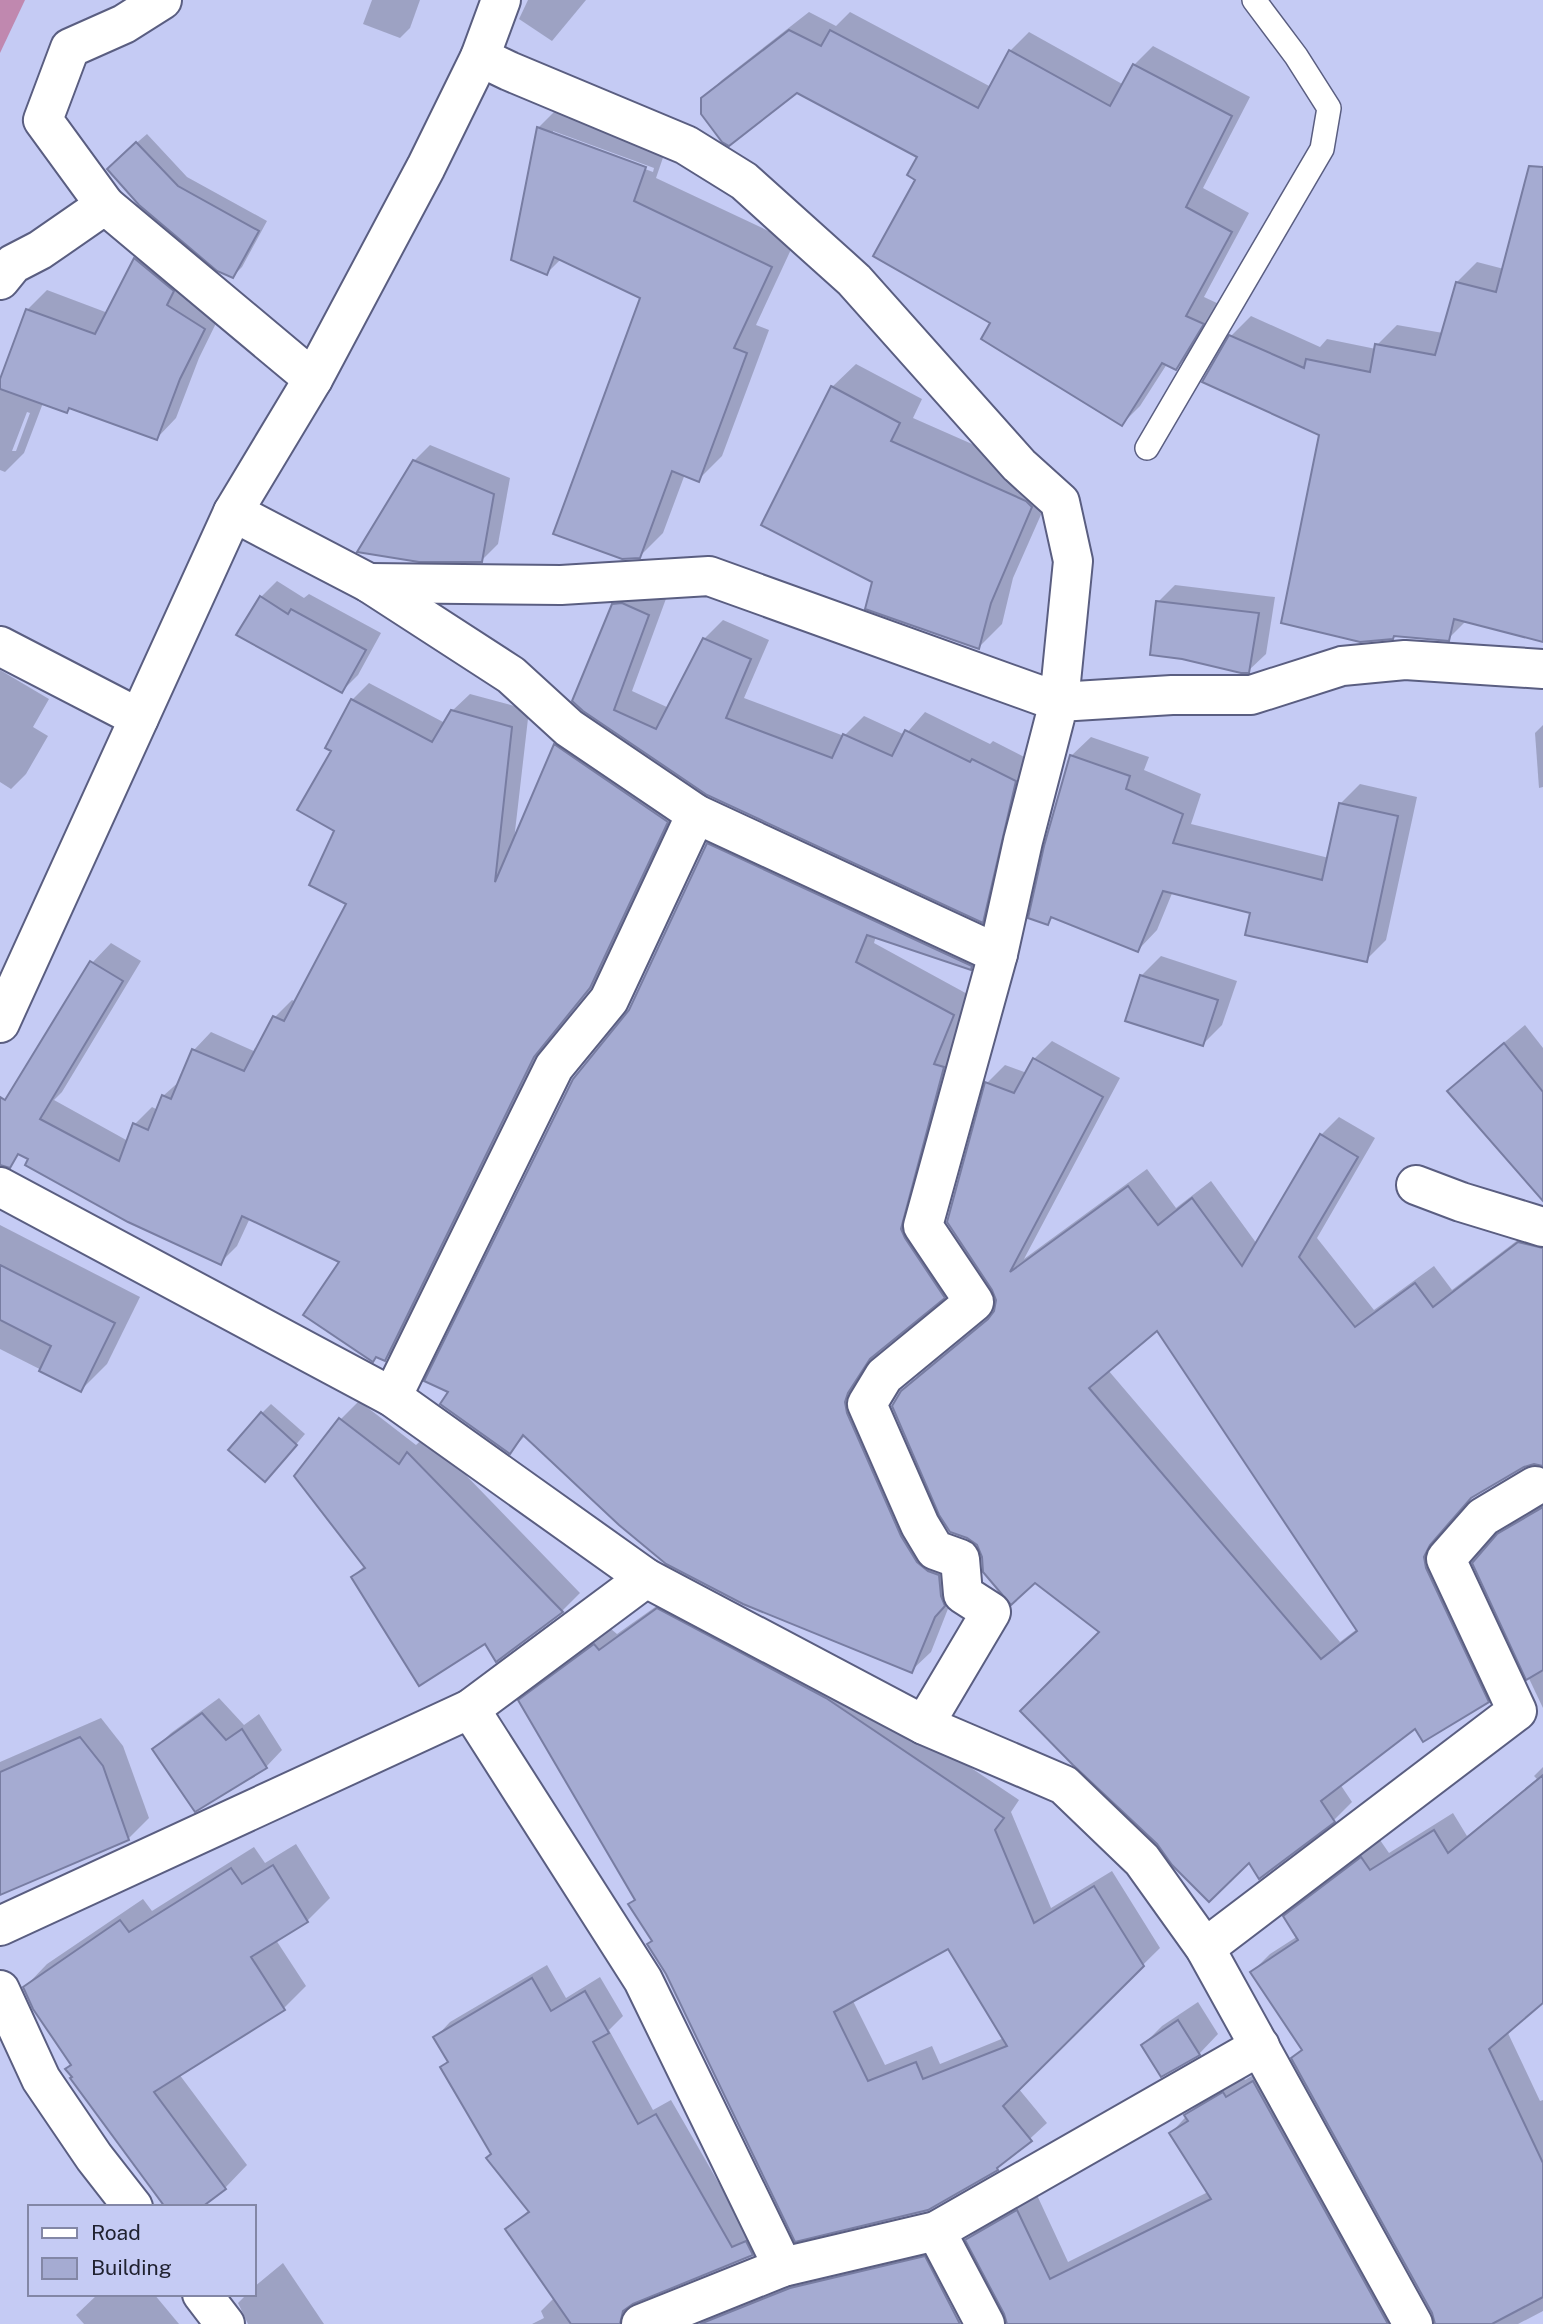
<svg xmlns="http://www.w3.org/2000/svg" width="1543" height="2324" viewBox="0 0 1543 2324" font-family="'Public Sans',sans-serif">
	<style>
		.green { fill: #c088af }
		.shadow { fill: #0003; fill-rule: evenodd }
		.building { fill: #a5abd2; stroke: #787da2; stroke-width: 2; fill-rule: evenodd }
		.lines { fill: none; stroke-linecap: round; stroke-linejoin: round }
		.service-casing { stroke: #5a5e81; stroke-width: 26 }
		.minor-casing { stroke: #5a5e81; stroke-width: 42 }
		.service { stroke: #fff; stroke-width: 23 }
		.minor { stroke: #fff; stroke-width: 38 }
	</style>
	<rect width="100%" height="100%" fill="#c5cbf4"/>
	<polygon class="green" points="0,0 25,0 0,53"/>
	<g class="shadow">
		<polygon points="372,0 420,0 410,28 400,38 363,24"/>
		<polygon points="528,0 586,0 552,41 519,19"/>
		<polygon points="809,12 836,26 850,12 991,87 1010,51 1029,32 1124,85 1134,65 1153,46 1250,97 1203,188 1249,213 1204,297 1221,305 1195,349 1176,368 1167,364 1140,406 1122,424 993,323 917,179 919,156 797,91 703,99 722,80"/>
		<path d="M561,105L668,143L656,178L794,243L756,325L769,330L722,456L698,480L685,474L663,533L639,557L643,297L561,259L547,273L538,128ZM553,131L654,168L653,172L553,135Z"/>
		<polygon points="147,134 187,177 267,221 242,267 233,276 118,159"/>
		<polygon points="1543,180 1543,636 1467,620 1448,639 1321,434 1231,336 1251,316 1320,347 1327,339 1376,349 1377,345 1397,325 1443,333 1457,282 1477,262 1504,269"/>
		<path d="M155,240L223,309L199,358L176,418L157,438L71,406L66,411L43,403L24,453L5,472L0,470V384L27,310L47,290L108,313L136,259ZM27,412L30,413L16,451H12Z"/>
		<polygon points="856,364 922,399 913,418 1049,478 1055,483 1013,578 1002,624 979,647 874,581 832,387"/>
		<polygon points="430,445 510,478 498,544 481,561 414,461"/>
		<polygon points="277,581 304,598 309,594 381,633 358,675 342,691 261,597"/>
		<polygon points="633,585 667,596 632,691 669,708 704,639 723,620 769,640 744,698 844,736 864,716 905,735 925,712 990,744 993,741 1034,762 1001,902 982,921 584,709 614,605"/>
		<polygon points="1175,585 1275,597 1266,654 1248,671 1158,602"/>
		<polygon points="0,670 49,699 33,727 48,736 26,774 11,789 0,782"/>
		<polygon points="369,683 445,723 452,711 470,694 529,710 514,840 555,745 572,728 684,804 607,969 551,1038 402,1342 385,1359 341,1261 250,1218 237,1246 220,1263 0,1143 0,1120 92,963 111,943 141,961 62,1092 54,1100 128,1141 135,1124 152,1107 158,1110 163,1096 181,1080 194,1050 211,1032 256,1052 275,1017 292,1000 296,1002 348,903 337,831 334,751 352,700"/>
		<polygon points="1543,725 1543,787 1539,788 1535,733"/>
		<polygon points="1091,737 1149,757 1144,770 1201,794 1191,824 1329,858 1340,804 1360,784 1417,797 1386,940 1366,960 1252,912 1173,891 1157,930 1138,950 1054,916 1048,923 1071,756"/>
		<polygon points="727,825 989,949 971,968 876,936 874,943 971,996 952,1045 962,1048 919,1209 962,1278 944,1296 883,1346 867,1372 953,1596 931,1652 912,1670 526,1435 510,1451 450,1391 708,844"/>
		<polygon points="1161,956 1237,981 1222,1025 1203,1044 1141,976"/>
		<polygon points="1525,1025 1543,1048 1543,1198 1450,1091 1469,1072"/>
		<path d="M1052,1041L1120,1078L1024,1259L1147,1169L1176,1208L1211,1181L1257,1244L1321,1135L1339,1117L1375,1138L1317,1238L1374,1310L1434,1266L1452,1290L1531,1230L1543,1246V1465L1535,1462L1523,1466L1474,1495L1447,1524L1442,1536L1506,1682L1488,1701L1416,1727L1340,1784L1352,1802L1334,1820L1260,1877L1101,1631L1035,1581L984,1557L902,1392L921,1373L996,1311L998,1300L987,1083L1005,1065L1027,1073L1034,1059ZM1157,1329L1357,1629L1340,1642L1108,1370Z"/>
		<polygon points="0,1225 140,1297 107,1364 81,1390 0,1349"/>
		<polygon points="359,1401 416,1445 427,1435 580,1593 562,1611 497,1660 486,1641 353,1577 365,1565 296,1476 341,1419"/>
		<polygon points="271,1404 305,1434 274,1470 262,1413"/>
		<polygon points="1543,1501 1543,1708 1474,1563 1518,1516"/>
		<path d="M675,1593L843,1682L1019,1800L1011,1812L1051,1908L1112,1871L1160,1948L1018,2088L1047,2123L997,2169L654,1940L630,1905L636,1899L521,1701L537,1684L611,1629L617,1634ZM949,1947L1004,2038L940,2064L932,2046L885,2065L852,1999Z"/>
		<polygon points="219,1698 244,1725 259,1714 282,1750 266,1767 154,1749 171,1733"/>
		<polygon points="101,1718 123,1746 149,1818 128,1839 0,1885 0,1762"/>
		<polygon points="1543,1767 1543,2000 1507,2031 1540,2101 1543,2100 1543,2311 1518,2324 1436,2324 1434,2313 1293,2058 1303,2048 1252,1972 1270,1954 1298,1936 1285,1916 1304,1898 1380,1840 1389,1853 1453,1813 1467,1836 1537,1779 1534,1776"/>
		<polygon points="296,1844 330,1898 307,1921 276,1940 306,1986 284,2008 179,2074 247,2165 225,2188 72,2064 25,1987 47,1964 143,1899 152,1911 254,1847 265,1863"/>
		<polygon points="547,1965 566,1998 600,1977 623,2016 609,2030 653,2110 671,2100 748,2234 767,2239 752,2254 635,2301 635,2316 640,2324 532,2324 544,2318 541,2311 555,2297 507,2229 529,2210 442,2067 449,2061 436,2037 450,2022"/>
		<polygon points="1198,2002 1218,2034 1199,2054 1143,2045 1162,2026"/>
		<polygon points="1272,2064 1419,2324 1009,2324 967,2240 986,2222 1036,2193 1068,2262 1208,2192 1171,2133 1204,2097 1242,2075 1245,2080"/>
		<polygon points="921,2246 957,2324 687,2324 807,2273"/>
		<polygon points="283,2263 324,2324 248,2324 238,2303 247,2294 254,2294 254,2287"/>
		<polygon points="98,2294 154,2294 179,2324 84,2324 76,2315"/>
	</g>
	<g class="building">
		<polygon points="789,30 821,46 830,30 978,108 1009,50 1110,106 1133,64 1232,116 1186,207 1232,232 1186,316 1204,324 1176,370 1162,363 1122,426 981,339 990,323 873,256 915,180 907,175 917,157 797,93 729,146 722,142 701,114 701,98"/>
		<polygon points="537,127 646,167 634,201 772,267 734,348 747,353 699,482 672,471 640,558 622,559 553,534 640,298 554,257 547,275 511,260"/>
		<polygon points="136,142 178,186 259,231 233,278 217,271 139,205 107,169"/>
		<polygon points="1529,166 1543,167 1543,642 1454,619 1449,641 1394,636 1393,639 1360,642 1281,623 1319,435 1202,382 1229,335 1304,368 1306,359 1370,372 1375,344 1435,355 1456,282 1496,292"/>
		<polygon points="134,258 174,291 167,305 205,329 180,379 157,440 69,408 67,413 0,389 0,379 26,309 95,334"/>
		<polygon points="831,386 900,423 891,441 1026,501 1032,507 991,603 979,649 865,609 872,582 761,525"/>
		<polygon points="413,460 494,494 482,562 419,562 357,552"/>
		<polygon points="260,596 288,614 291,609 366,650 342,693 236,635"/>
		<polygon points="1156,601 1259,613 1249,673 1241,673 1182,659 1150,655"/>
		<polygon points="622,603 649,615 614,710 656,729 703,638 751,659 726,718 832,758 843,734 892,756 905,730 970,762 972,759 1016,781 983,923 707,795 583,711 572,701 612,604"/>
		<polygon points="351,699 432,742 451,710 512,727 495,882 554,744 668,822 590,988 534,1057 385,1361 376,1357 373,1362 303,1315 339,1262 242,1216 221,1265 128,1222 25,1165 28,1159 18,1154 10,1168 0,1165 0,1097 5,1100 90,961 123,981 40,1119 119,1161 133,1123 148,1130 162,1095 171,1099 192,1049 244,1071 273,1016 284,1021 346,904 309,885 334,831 297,810 331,751 325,748"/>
		<polygon points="1070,755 1130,776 1126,789 1183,814 1173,843 1322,880 1339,803 1398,816 1367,962 1245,935 1250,913 1163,891 1138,952 1051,917 1048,925 1028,918 1044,846"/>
		<polygon points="707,843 972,966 971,970 867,935 856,962 954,1015 934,1064 944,1067 901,1229 905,1238 945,1298 870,1359 848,1393 845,1402 847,1413 901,1536 917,1562 928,1571 939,1575 941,1596 945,1606 935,1617 912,1673 743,1604 666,1564 619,1525 523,1435 510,1454 440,1404 448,1392 424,1381 573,1079 629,1010"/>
		<polygon points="1140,975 1218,1000 1203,1046 1125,1021"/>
		<polygon points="1504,1043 1543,1092 1543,1201 1447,1091"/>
		<path d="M1033,1058L1103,1097L1010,1272L1128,1186L1158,1225L1192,1198L1242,1266L1320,1134L1358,1157L1299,1257L1355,1327L1415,1283L1433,1307L1518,1242L1543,1248V1466L1534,1464L1524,1467L1471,1498L1430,1545L1424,1557L1426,1568L1489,1702L1423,1742L1415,1729L1321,1801L1335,1822L1259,1879L1249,1863L1209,1902L1172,1865L1157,1844L1073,1765L1020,1711L1099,1632L1035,1583L1011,1605L983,1572L982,1557L977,1545L967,1538L950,1532L939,1515L892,1406L901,1391L988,1319L994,1311L996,1300L992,1290L947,1222L985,1082L1014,1093ZM1157,1331L1357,1631L1321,1659L1089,1388Z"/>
		<polygon points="0,1265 115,1323 81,1392 39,1371 51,1346 0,1320"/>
		<polygon points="261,1412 297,1445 265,1482 228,1450"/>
		<polygon points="339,1418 399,1464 407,1452 563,1612 496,1662 485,1644 419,1686 351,1577 365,1568 294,1476"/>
		<polygon points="1543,1507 1543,1670 1526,1680 1472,1563 1497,1534"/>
		<path d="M657,1608L826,1698L1004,1818L995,1830L1034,1923L1094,1886L1144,1966L1003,2106L1032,2141L997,2168L998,2170L928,2210L795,2242L666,1974L647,1944L652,1941L628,1904L635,1900L518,1700L594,1644L599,1650ZM948,1949L1007,2046L923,2079L916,2062L868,2081L834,2012Z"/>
		<polygon points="202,1713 226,1740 242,1729 267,1768 195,1812 152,1749"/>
		<polygon points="80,1737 103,1766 129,1840 0,1895 0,1772"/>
		<polygon points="1543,1775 1543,2003 1489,2049 1543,2163 1543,2297 1492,2324 1435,2324 1432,2313 1291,2058 1302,2050 1250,1972 1298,1940 1283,1916 1361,1857 1370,1870 1434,1830 1448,1853"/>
		<polygon points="273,1865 308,1922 251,1957 285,2010 154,2092 226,2189 202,2207 165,2207 70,2078 72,2077 65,2069 71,2065 33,2009 23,1987 120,1920 129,1932 231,1868 242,1884"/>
		<polygon points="532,1978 551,2011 585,1991 609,2033 593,2042 638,2124 656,2114 732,2247 746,2241 753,2255 633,2304 623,2311 620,2324 571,2324 505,2229 529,2212 486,2158 491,2154 440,2067 448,2062 433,2037"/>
		<polygon points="1178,2020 1200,2055 1161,2077 1141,2045"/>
		<polygon points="1253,2081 1388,2324 1007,2324 1004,2314 965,2240 1017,2210 1050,2279 1211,2199 1169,2133 1188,2121 1184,2115 1223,2092 1226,2097"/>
		<polygon points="925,2256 960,2324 700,2324 790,2288"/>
	</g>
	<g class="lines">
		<g class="service-casing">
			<polyline id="service" points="1147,448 1322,149 1329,108 1296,56 1254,0"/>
		</g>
		<g class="minor-casing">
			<g id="minor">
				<polyline points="105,205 43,120 70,48 124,24 162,0"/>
				<polyline points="0,280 13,264 40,250 105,205 313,379"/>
				<polyline points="233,512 369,583 511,675 569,728 696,814 998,954"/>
				<polyline points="369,583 561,585 709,576 1059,702 1073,561 1060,502 1019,465 854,280 744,181 686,145 509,71 480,57"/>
				<polyline points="0,646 139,718"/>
				<polyline points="0,1023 233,512 313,379 426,167 480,57 501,0"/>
				<polyline points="1416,1185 1461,1202 1543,1227"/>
				<polyline points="0,1187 392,1397 646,1578 924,1725 1064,1785 1142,1860 1205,1948 1413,2324"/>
				<polyline points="392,1397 554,1067 609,1000 696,814"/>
				<polyline points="470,1709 643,1980 783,2267"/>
				<polyline points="924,1725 991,1612 963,1594 960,1559 935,1550 920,1525 867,1404 884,1376 974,1302 923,1226 998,954 1023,841 1059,702 1172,695 1251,695 1342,666 1405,660 1543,669"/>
				<polyline points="0,1926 470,1709 646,1578"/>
				<polyline points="1205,1948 1517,1711 1446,1559 1483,1517 1535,1486"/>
				<polyline points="0,1990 41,2079 94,2157 133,2207"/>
				<polyline points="936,2231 985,2324"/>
				<polyline points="202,2294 225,2324"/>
				<polyline points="641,2324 783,2267 936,2231 1260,2046"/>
			</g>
		</g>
		<use href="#service" class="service"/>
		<use href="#minor" class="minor"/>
	</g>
	<rect x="28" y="2205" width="228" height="91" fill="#c5cbf4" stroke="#8387a6" stroke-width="2"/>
	<rect x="42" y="2228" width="35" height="10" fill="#ffffff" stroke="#8387a6" stroke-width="2"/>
	<text x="91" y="2240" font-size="21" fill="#202231">Road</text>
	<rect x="42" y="2258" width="35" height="21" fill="#a5abd2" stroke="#8387a6" stroke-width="2"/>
	<text x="91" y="2275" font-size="21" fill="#202231">Building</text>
</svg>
